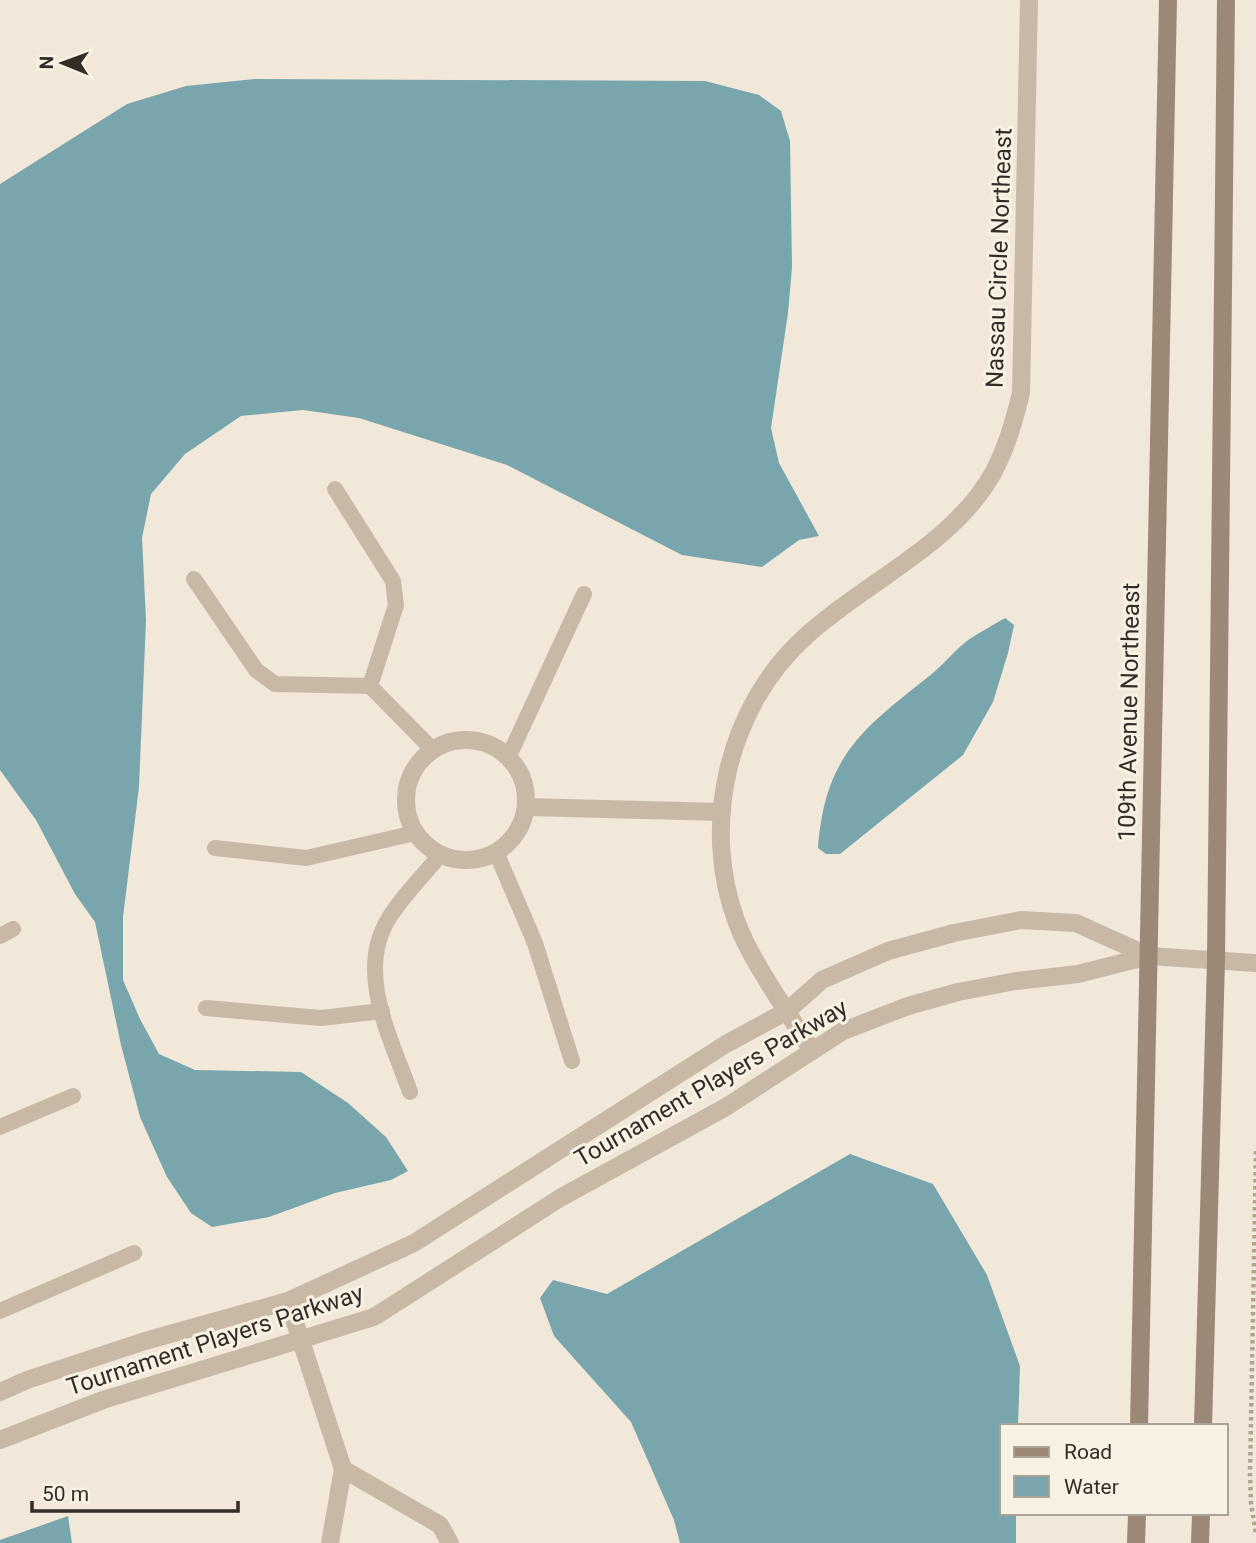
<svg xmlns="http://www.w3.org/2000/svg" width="1256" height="1543" viewBox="0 0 1256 1543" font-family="Roboto,sans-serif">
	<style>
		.water { fill: #79a5ad }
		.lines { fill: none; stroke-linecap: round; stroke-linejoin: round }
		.path { stroke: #b4a390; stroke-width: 4.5; stroke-dasharray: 3.5 3.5; stroke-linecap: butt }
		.lane { stroke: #c8b9a6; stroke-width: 16 }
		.street { stroke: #c8b9a6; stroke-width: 18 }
		.secondary { stroke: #9c8877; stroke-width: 18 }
		.labels { text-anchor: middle; stroke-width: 6; stroke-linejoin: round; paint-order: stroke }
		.street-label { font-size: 24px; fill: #342c27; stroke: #f8f2e5 }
	</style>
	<rect width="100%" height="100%" fill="#f1e8d9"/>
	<g class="water">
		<polygon points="255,79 705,81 759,95 781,111 790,141 792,267 788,313 771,428 779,463 819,536 799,540 762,567 682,555 507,465 359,418 303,410 241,416 185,454 151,494 142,538 146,620 139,787 123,917 123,980 140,1019 159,1054 195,1070 301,1072 348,1103 386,1137 408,1171 391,1180 335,1193 269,1217 212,1227 191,1213 167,1177 140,1117 121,1045 95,922 75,894 36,820 0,770 0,184 127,104 186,86"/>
		<path d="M1005,618L1014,625L1008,653L993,702L963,755L840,854H826L818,848C825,754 864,728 933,673C945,663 955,650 968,640C980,632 993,625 1005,618Z"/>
		<polygon points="850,1154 933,1184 987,1275 1020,1366 1018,1426 1002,1426 1002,1513 1016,1513 1016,1543 680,1543 674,1520 631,1422 554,1336 540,1298 553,1280 607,1294"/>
		<polygon points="68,1516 72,1543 0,1543 0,1540"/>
	</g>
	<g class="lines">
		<polyline class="path" points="1256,1151 1250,1475 1251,1503 1256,1534"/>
		<g class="lane">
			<polyline points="335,489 393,581 396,605 370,686"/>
			<polyline points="194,579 256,670 275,684 370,686 431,748"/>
			<polyline points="509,756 584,594"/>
			<polyline points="215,848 306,858 415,833"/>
			<polyline points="496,852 535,943 572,1061"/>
			<polyline points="0,936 13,929"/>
			<polyline points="206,1008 321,1018 382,1011"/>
			<path d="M410,1092C391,1038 355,972 389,918C403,895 424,875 440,855"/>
			<polyline points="0,1127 73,1096"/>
			<polyline points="0,1311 134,1253"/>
		</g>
		<g class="street">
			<circle cx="466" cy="800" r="60"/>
			<polyline points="526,807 722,812"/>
			<path d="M812,1051C789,1013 752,963 737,923C700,825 728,706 806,636C865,582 953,545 993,473C1007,447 1014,421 1021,393L1029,0"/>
			<polyline points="288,1301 343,1469"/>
			<polyline points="0,1392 27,1380 145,1341 288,1301 414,1243 726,1044 787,1011 822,980 888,951 954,933 1021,920 1076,923 1149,956"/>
			<polyline points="0,1440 103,1400 374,1317 560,1198 726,1107 843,1031 908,1006 958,992 1016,981 1078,974 1149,956 1256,963"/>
			<polyline points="330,1543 343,1469 440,1525 450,1543"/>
		</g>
		<g class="secondary">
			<polyline points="1139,1426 1168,0"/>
			<polyline points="1203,1426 1216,961 1226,0"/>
			<polyline points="1136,1543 1137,1513"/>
			<polyline points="1200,1543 1201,1513"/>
		</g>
	</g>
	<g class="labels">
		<g class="street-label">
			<text transform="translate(999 258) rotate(-88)" y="8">Nassau Circle Northeast</text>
			<text transform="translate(1129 712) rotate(-89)" y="8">109th Avenue Northeast</text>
			<text transform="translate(711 1083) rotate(-30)" y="8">Tournament Players Parkway</text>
			<text transform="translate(215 1340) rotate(-18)" y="8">Tournament Players Parkway</text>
		</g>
	</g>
	<rect x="1000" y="1424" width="228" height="91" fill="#f8f2e5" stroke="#aaa399" stroke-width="2"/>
	<rect x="1014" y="1447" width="35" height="10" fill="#9c8877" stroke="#aaa399" stroke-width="2"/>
	<text x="1064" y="1459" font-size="21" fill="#342c27">Road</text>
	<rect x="1014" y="1476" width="35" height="21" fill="#79a5ad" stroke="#aaa399" stroke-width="2"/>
	<text x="1064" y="1494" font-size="21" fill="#342c27">Water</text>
	<g transform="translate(63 63) rotate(271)" stroke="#f8f2e5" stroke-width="5" paint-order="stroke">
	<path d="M0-5L12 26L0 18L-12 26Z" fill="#342c27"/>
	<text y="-10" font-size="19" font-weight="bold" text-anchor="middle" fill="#342c27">N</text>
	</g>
	<path d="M32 1501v10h206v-10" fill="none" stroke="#342c27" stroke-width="3.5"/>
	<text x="42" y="1501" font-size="21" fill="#342c27" stroke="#f8f2e5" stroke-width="5" paint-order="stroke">50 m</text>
</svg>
